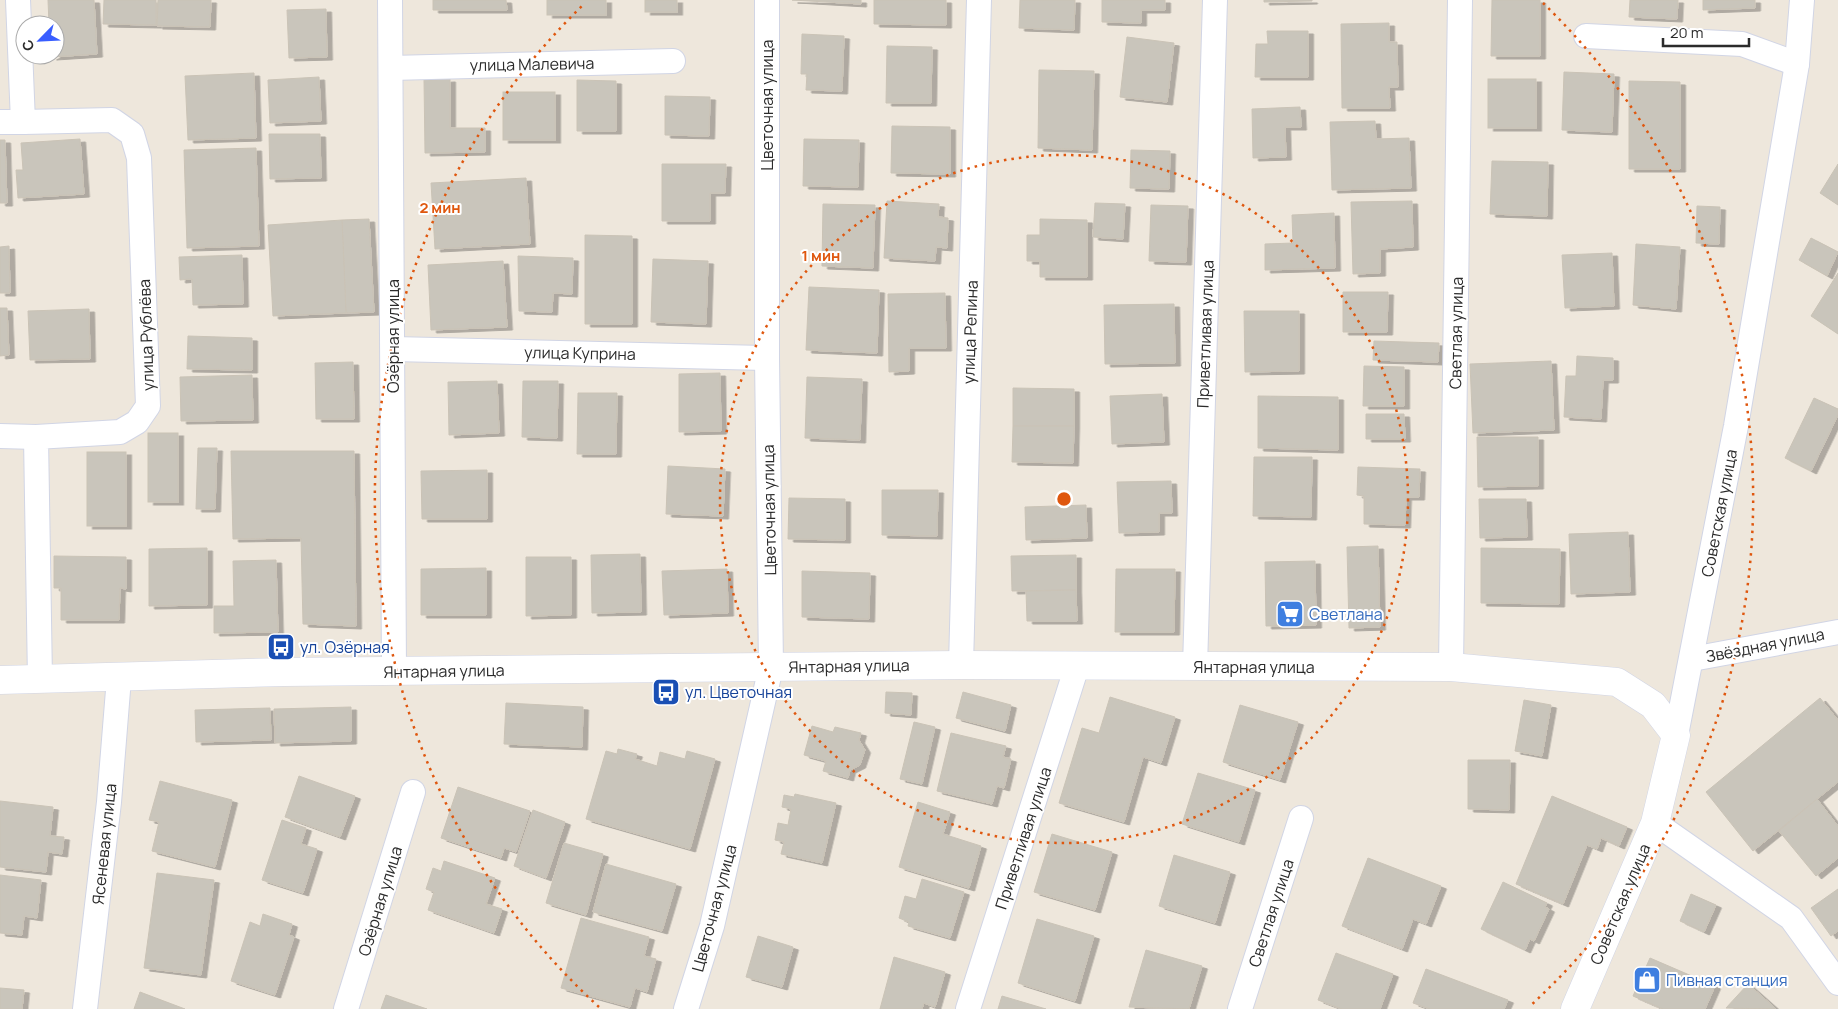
<svg xmlns="http://www.w3.org/2000/svg" width="1838" height="1009" viewBox="0 0 1838 1009" font-family="Manrope,sans-serif">
	<style>
		.building { fill: #c9c5bb; stroke: #cac3b6; filter: url(#shadow) }
		.lines { fill: none; stroke-linecap: round; stroke-linejoin: round }
		.minor-casing { stroke: #d1d5e5; stroke-width: 26 }
		.tertiary-casing { stroke: #d1d5e5; stroke-width: 29 }
		.minor { stroke: #fff; stroke-width: 24 }
		.tertiary { stroke: #fff; stroke-width: 28 }
		.ring { fill: none; stroke: #df570e; stroke-width: 2.5; stroke-dasharray: 2.5 5 }
		.labels { text-anchor: middle; stroke-width: 4; stroke-linejoin: round; paint-order: stroke }
		.street-label { font-size: 16px; fill: #2b2b2b; stroke: #fff }
		.shop-label { font-size: 16px; fill: #366cbe; stroke: #fff; text-anchor: start }
		.transit-label { font-size: 16px; fill: #164399; stroke: #fff; text-anchor: start }
		.centre { fill: #df570e; stroke: #fff; stroke-width: 2.5 }
		.ring-label { font-size: 15px; text-anchor: middle; font-weight: bold; fill: #df570e; stroke: #fff; stroke-width: 4; stroke-linejoin: round; paint-order: stroke }
	</style>
	<defs>
		<filter id="shadow"><feDropShadow dx="5.5" dy="3" stdDeviation="0" flood-color="#0004"/></filter>
	</defs>
	<rect width="100%" height="100%" fill="#eee7dc"/>
	<g class="building">
		<polygon points="48,0 94,0 97,54 51,57 55,55 55,25 49,25"/>
		<polygon points="104,0 156,0 156,25 103,24"/>
		<polygon points="158,0 211,0 210,27 157,26"/>
		<polygon points="433,0 506,0 507,10 433,10"/>
		<rect x="547" y="0" width="59" height="15"/>
		<rect x="645" y="0" width="32" height="12"/>
		<polygon points="792,0 861,0 861,4"/>
		<polygon points="874,0 946,0 946,25 874,24"/>
		<polygon points="1020,0 1075,0 1074,30 1019,28"/>
		<polygon points="1102,0 1165,0 1165,10 1141,10 1141,23 1102,22"/>
		<polygon points="1264,0 1312,0 1312,1 1264,2"/>
		<polygon points="1492,0 1540,0 1540,56 1491,56"/>
		<polygon points="1630,0 1678,0 1677,19 1629,17"/>
		<polygon points="1703,0 1755,0 1755,8 1703,10"/>
		<polygon points="326,9 327,57 289,58 287,10"/>
		<polygon points="1389,23 1389,42 1397,42 1398,87 1389,87 1390,108 1342,108 1341,24"/>
		<polygon points="1267,31 1308,31 1308,77 1255,77 1256,44 1268,44"/>
		<polygon points="802,34 844,36 842,91 806,90 807,74 801,74"/>
		<polygon points="1127,37 1174,43 1167,102 1120,97"/>
		<polygon points="887,46 932,47 931,103 886,103"/>
		<polygon points="1039,70 1094,71 1092,150 1038,148"/>
		<polygon points="1564,72 1614,74 1612,132 1562,130"/>
		<polygon points="254,73 256,138 188,140 185,76"/>
		<polygon points="319,77 321,121 270,123 268,80"/>
		<polygon points="450,79 450,128 485,128 485,152 425,153 424,80"/>
		<rect x="1488" y="79" width="48" height="49"/>
		<polygon points="577,80 616,81 616,131 577,131"/>
		<polygon points="1629,81 1680,82 1680,169 1629,169"/>
		<rect x="503" y="92" width="52" height="48"/>
		<polygon points="665,96 710,97 709,136 665,135"/>
		<polygon points="1300,107 1301,127 1285,127 1286,157 1253,158 1252,109"/>
		<polygon points="1375,121 1376,139 1409,138 1411,188 1332,190 1330,122"/>
		<polygon points="892,126 950,127 950,174 891,173"/>
		<polygon points="269,134 320,134 321,178 270,179"/>
		<polygon points="80,139 84,194 18,198 16,170 23,170 21,143"/>
		<polygon points="804,139 859,140 858,187 803,186"/>
		<polygon points="0,140 5,140 7,203 0,203"/>
		<polygon points="256,148 259,246 187,248 184,150"/>
		<polygon points="1131,150 1170,151 1169,189 1130,188"/>
		<polygon points="1492,161 1548,162 1547,216 1490,214"/>
		<polygon points="662,164 726,164 725,193 710,193 710,221 662,221"/>
		<polygon points="1838,164 1838,205 1820,193"/>
		<polygon points="526,178 530,244 435,249 431,183"/>
		<polygon points="887,201 939,204 938,217 948,218 947,248 936,247 935,261 884,258"/>
		<polygon points="1412,201 1413,247 1380,249 1380,273 1353,274 1351,202"/>
		<polygon points="1095,203 1125,204 1123,239 1093,237"/>
		<polygon points="823,204 875,205 873,268 822,266"/>
		<polygon points="1151,205 1188,206 1186,262 1149,261"/>
		<polygon points="1697,206 1720,207 1719,244 1696,243"/>
		<polygon points="1334,213 1335,268 1265,270 1265,244 1293,243 1292,215"/>
		<polygon points="369,219 374,312 346,313 342,220"/>
		<polygon points="1040,219 1087,220 1087,277 1040,277 1040,261 1027,261 1027,235 1040,235"/>
		<polygon points="342,220 346,313 273,316 268,225"/>
		<polygon points="585,235 632,236 632,324 585,324"/>
		<polygon points="1811,238 1838,252 1827,276 1799,260"/>
		<polygon points="1636,244 1680,247 1676,309 1633,305"/>
		<polygon points="9,246 10,293 0,293 0,247"/>
		<polygon points="1612,253 1614,306 1565,308 1562,255"/>
		<polygon points="242,255 243,304 193,305 192,279 180,280 179,257"/>
		<polygon points="518,256 573,258 572,294 553,293 552,312 519,311"/>
		<polygon points="653,259 708,261 706,324 651,322"/>
		<polygon points="503,261 507,327 431,330 428,265"/>
		<polygon points="1838,273 1838,334 1811,316"/>
		<polygon points="809,287 879,290 877,353 806,350"/>
		<polygon points="1343,292 1388,292 1387,332 1343,332"/>
		<polygon points="945,293 946,348 909,348 909,371 889,372 888,294"/>
		<polygon points="1174,304 1175,363 1105,364 1104,305"/>
		<polygon points="0,308 7,308 9,355 0,356"/>
		<polygon points="89,309 90,359 30,360 28,311"/>
		<polygon points="1244,311 1299,311 1299,371 1245,372"/>
		<polygon points="188,336 252,338 252,370 187,369"/>
		<polygon points="1374,341 1439,343 1438,362 1373,360"/>
		<polygon points="1577,356 1613,358 1613,380 1603,380 1601,419 1564,417 1566,376 1576,376"/>
		<polygon points="1551,361 1554,430 1473,433 1470,364"/>
		<polygon points="353,362 354,419 316,419 315,363"/>
		<polygon points="1364,366 1404,367 1404,406 1363,406"/>
		<polygon points="720,373 721,431 679,432 679,374"/>
		<polygon points="252,375 253,420 181,421 180,377"/>
		<polygon points="807,377 862,379 860,440 805,438"/>
		<polygon points="497,381 499,433 449,435 448,382"/>
		<polygon points="523,381 558,381 557,438 522,437"/>
		<polygon points="1013,388 1074,389 1074,426 1013,426"/>
		<polygon points="578,393 617,393 616,454 577,454"/>
		<polygon points="1162,394 1164,442 1112,444 1110,396"/>
		<polygon points="1258,396 1338,397 1338,450 1258,448"/>
		<polygon points="1814,398 1838,409 1838,415 1811,471 1785,458"/>
		<polygon points="1366,414 1404,414 1405,439 1366,439"/>
		<polygon points="1013,426 1074,426 1073,463 1012,462"/>
		<rect x="148" y="433" width="30" height="69"/>
		<polygon points="1477,437 1538,437 1538,486 1478,487"/>
		<polygon points="198,448 217,448 215,509 196,509"/>
		<polygon points="231,451 354,451 356,626 303,624 301,538 233,539"/>
		<rect x="87" y="452" width="39" height="74"/>
		<polygon points="1254,457 1312,457 1311,517 1253,516"/>
		<polygon points="668,466 725,469 723,516 666,514"/>
		<polygon points="1358,467 1420,469 1419,497 1406,497 1405,525 1364,524 1364,496 1357,495"/>
		<polygon points="487,470 487,519 422,519 421,471"/>
		<polygon points="1171,481 1172,513 1159,513 1159,532 1119,533 1117,482"/>
		<polygon points="882,490 938,490 937,536 882,535"/>
		<polygon points="789,498 845,499 845,540 788,539"/>
		<polygon points="1479,499 1526,499 1527,537 1480,538"/>
		<polygon points="1086,505 1087,538 1026,540 1025,507"/>
		<polygon points="1628,532 1630,592 1571,594 1569,534"/>
		<polygon points="1378,546 1380,627 1349,628 1347,547"/>
		<polygon points="207,548 207,605 149,606 149,549"/>
		<polygon points="1481,548 1560,549 1559,604 1481,603"/>
		<polygon points="640,554 641,612 592,613 591,555"/>
		<polygon points="1076,555 1076,590 1012,591 1011,556"/>
		<polygon points="54,556 126,557 126,589 120,588 119,620 61,620 61,588 54,588"/>
		<polygon points="526,557 571,557 571,615 526,616"/>
		<polygon points="276,560 278,632 214,633 214,606 234,606 233,561"/>
		<polygon points="1315,561 1316,625 1266,626 1265,562"/>
		<polygon points="486,568 486,615 421,615 421,569"/>
		<polygon points="727,569 728,613 664,615 662,571"/>
		<polygon points="1116,569 1175,569 1174,632 1115,632"/>
		<polygon points="802,571 870,573 869,619 802,617"/>
		<polygon points="1076,590 1077,621 1027,621 1026,591"/>
		<polygon points="886,692 912,693 911,715 885,713"/>
		<polygon points="963,692 1011,705 1005,731 956,718"/>
		<polygon points="1110,697 1175,717 1161,763 1143,757 1124,822 1059,803 1082,728 1099,733"/>
		<polygon points="1820,698 1838,720 1838,782 1753,851 1706,792"/>
		<polygon points="1524,700 1551,705 1542,756 1515,751"/>
		<polygon points="506,703 583,707 582,747 504,744"/>
		<polygon points="1240,705 1298,722 1280,780 1223,762"/>
		<polygon points="351,707 351,741 275,743 274,709"/>
		<polygon points="270,708 271,740 196,742 195,710"/>
		<polygon points="914,722 935,727 922,784 900,779"/>
		<polygon points="812,726 833,732 835,727 861,733 859,740 865,750 860,765 850,770 848,778 823,771 826,761 804,755"/>
		<polygon points="951,733 1006,746 1003,757 1011,759 1004,788 997,786 992,804 937,791"/>
		<polygon points="618,749 637,754 635,759 657,766 660,752 685,759 687,751 715,759 690,849 586,819 606,751 617,754"/>
		<polygon points="1468,760 1510,760 1509,810 1468,809"/>
		<polygon points="1198,773 1255,790 1239,842 1182,824"/>
		<polygon points="299,776 355,796 340,837 285,817"/>
		<polygon points="160,781 232,800 215,867 152,851 159,822 149,820"/>
		<polygon points="458,787 530,811 516,852 504,848 501,858 441,838"/>
		<polygon points="795,794 836,803 822,863 781,854 784,842 775,840 778,823 788,825 791,809 782,807 784,795 794,797"/>
		<polygon points="1552,796 1627,827 1619,846 1601,838 1597,849 1587,845 1563,904 1516,884"/>
		<polygon points="1817,799 1838,826 1838,858 1816,876 1779,831"/>
		<polygon points="0,801 53,807 50,836 64,837 62,854 48,852 46,872 0,867"/>
		<polygon points="918,802 950,812 943,834 981,846 969,888 899,867"/>
		<polygon points="533,810 565,822 546,878 514,866"/>
		<polygon points="282,820 306,828 301,844 317,849 303,893 262,880"/>
		<polygon points="1052,834 1112,852 1095,910 1034,892"/>
		<polygon points="564,843 603,854 586,915 546,903"/>
		<polygon points="1174,855 1230,872 1215,923 1159,906"/>
		<polygon points="1368,858 1441,886 1426,924 1413,919 1402,949 1342,926"/>
		<polygon points="444,861 495,878 486,904 502,909 494,933 428,910 434,892 426,889 433,868 441,871"/>
		<polygon points="606,864 676,884 662,931 593,912"/>
		<polygon points="157,873 214,880 201,975 144,968"/>
		<polygon points="0,875 41,880 37,918 24,916 22,935 0,933"/>
		<polygon points="922,879 964,892 950,938 908,926 909,922 899,918 905,896 916,899"/>
		<polygon points="1503,882 1547,903 1545,907 1549,909 1534,941 1530,939 1525,950 1481,929"/>
		<polygon points="1838,889 1838,931 1831,936 1811,908"/>
		<polygon points="1691,894 1716,905 1704,932 1680,921"/>
		<polygon points="263,914 292,924 289,935 294,937 275,995 231,981 250,922 260,926"/>
		<polygon points="581,918 649,937 644,956 656,959 647,992 635,988 630,1007 561,988"/>
		<polygon points="1037,919 1094,936 1075,1001 1018,983"/>
		<polygon points="758,936 793,947 782,987 746,977"/>
		<polygon points="1146,950 1202,966 1189,1009 1129,1007"/>
		<polygon points="1336,953 1393,974 1380,1009 1342,1009 1318,1000"/>
		<polygon points="894,957 945,972 935,1007 924,1003 922,1009 880,1009"/>
		<polygon points="1650,958 1715,986 1705,1009 1663,1009 1633,996"/>
		<polygon points="1426,969 1508,1000 1504,1009 1430,1009 1413,1003"/>
		<polygon points="1748,984 1775,1008 1775,1009 1726,1008"/>
		<polygon points="0,988 24,990 22,1009 0,1009"/>
		<polygon points="140,992 185,1009 134,1009"/>
		<polygon points="386,995 427,1009 381,1009"/>
		<polygon points="1002,996 1046,1009 998,1009"/>
	</g>
	<g class="lines">
		<g class="minor-casing">
			<g id="minor">
				<polyline points="18,0 23,122 112,120 132,134 139,158 148,406 137,422 120,432 36,437 40,680"/>
				<polyline points="390,0 394,672"/>
				<polyline points="1586,36 1742,44 1797,64"/>
				<polyline points="391,68 673,61"/>
				<polyline points="0,122 23,122"/>
				<polyline points="393,349 767,358"/>
				<polyline points="0,436 36,437"/>
				<polyline points="1692,659 1838,632"/>
				<polyline points="961,665 979,0"/>
				<polyline points="1195,667 1215,0"/>
				<polyline points="1451,667 1460,0"/>
				<polyline points="1676,735 1736,426 1797,64 1802,0"/>
				<polyline points="1655,823 1791,918 1838,983"/>
				<polyline points="85,1009 109,802 119,678"/>
				<polyline points="346,1009 413,792"/>
				<polyline points="686,1009 712,926 771,667 767,358 767,0"/>
				<polyline points="968,1009 1077,666"/>
				<polyline points="1240,1009 1301,818"/>
			</g>
		</g>
		<g class="tertiary-casing">
			<polyline id="tertiary" points="0,680 284,672 961,665 1451,667 1617,682 1653,705 1676,735 1655,823 1575,1009"/>
		</g>
		<use href="#minor" class="minor"/>
		<use href="#tertiary" class="tertiary"/>
	</g>
	<g class="ring">
		<circle cx="1064" cy="499" r="344"/>
		<path d="M599 1007A689 689 0 0 1 585 3M1543 3A689 689 0 0 1 1529 1007"/>
	</g>
	<defs>
		<g id="supermarket-square" transform="scale(1.4375)"><rect x="-9" y="-9" width="18" height="18" rx="4" fill="#3f7fe0" stroke="#fff"/><path d="M-6-5.5h2.5l.6 2H6L4.5 2H-2.5L-4.4-4H-6ZM-1.5 3.2a1.3 1.3 0 1 0 .1 0ZM3 3.2a1.3 1.3 0 1 0 .1 0Z" fill="#fff"/></g>
		<g id="bus-square" transform="scale(1.4375)"><rect x="-9" y="-9" width="18" height="18" rx="4" fill="#1a4fb4" stroke="#fff"/><path d="M-5-6H5V4H4V6H2V4H-2V6H-4V4H-5ZM-3.5-4V0h7V-4ZM-3.5 1.2v1.5H-2V1.2ZM2 1.2v1.5H3.5V1.2Z" fill="#fff"/></g>
		<g id="shop-square" transform="scale(1.4375)"><rect x="-9" y="-9" width="18" height="18" rx="4" fill="#3f7fe0" stroke="#fff"/><path d="M-5-2.5h2.3a2.7 3.5 0 0 1 5.4 0H5L5.5 6h-11ZM-1.5-2.5h3a1.5 2.3 0 0 0-3 0Z" fill="#fff"/></g>
	</defs>
	<g fill-rule="evenodd">
		<use href="#supermarket-square" x="1290" y="614"/>
		<use href="#bus-square" x="281" y="647"/>
		<use href="#bus-square" x="666" y="692"/>
		<use href="#shop-square" x="1647" y="980"/>
	</g>
	<g class="labels">
		<g class="street-label">
			<text transform="translate(532 64) rotate(-1)" y="6">улица Малевича</text>
			<text transform="translate(767 105) rotate(-90)" y="6">Цветочная улица</text>
			<text transform="translate(970 332) rotate(-88)" y="6">улица Репина</text>
			<text transform="translate(1456 333) rotate(-89)" y="6">Светлая улица</text>
			<text transform="translate(1205 334) rotate(-88)" y="6">Приветливая улица</text>
			<text transform="translate(146 335) rotate(-92)" y="6">улица Рублёва</text>
			<text transform="translate(393 336) rotate(-90)" y="6">Озёрная улица</text>
			<text transform="translate(580 353) rotate(1)" y="6">улица Куприна</text>
			<text transform="translate(769 510) rotate(-91)" y="6">Цветочная улица</text>
			<text transform="translate(1719 513) rotate(-79)" y="6">Советская улица</text>
			<text transform="translate(1765 645) rotate(-11)" y="6">Звёздная улица</text>
			<text transform="translate(849 666) rotate(-1)" y="6">Янтарная улица</text>
			<text x="1254" y="673">Янтарная улица</text>
			<text transform="translate(444 671) rotate(-1)" y="6">Янтарная улица</text>
			<text transform="translate(1023 838) rotate(-72)" y="6">Приветливая улица</text>
			<text transform="translate(104 844) rotate(-84)" y="6">Ясеневая улица</text>
			<text transform="translate(380 901) rotate(-73)" y="6">Озёрная улица</text>
			<text transform="translate(1620 904) rotate(-67)" y="6">Советская улица</text>
			<text transform="translate(714 908) rotate(-75)" y="6">Цветочная улица</text>
			<text transform="translate(1271 913) rotate(-72)" y="6">Светлая улица</text>
		</g>
		<g class="shop-label">
			<text x="1309" y="620">Светлана</text>
			<text x="1666" y="986">Пивная станция</text>
		</g>
		<g class="transit-label">
			<text x="300" y="653">ул. Озёрная</text>
			<text x="685" y="698">ул. Цветочная</text>
		</g>
	</g>
	<circle cx="1064" cy="499" r="8" class="centre"/>
	<g class="ring-label">
		<text x="440" y="213">2 мин</text>
		<text x="821" y="261">1 мин</text>
	</g>
	<g transform="translate(40 40) rotate(246)"><circle r="24" fill="#ffffff" stroke="#aaaaaa"/>
	<path d="M0-4L9 19L0 12L-9 19Z" fill="#395eff"/>
	<text y="-8" font-size="14" font-weight="bold" text-anchor="middle" fill="#2b2b2b">С</text>
	</g>
	<path d="M1663 38v8h86v-8" fill="none" stroke="#2b2b2b" stroke-width="2.5"/>
	<text x="1670" y="38" font-size="15" fill="#2b2b2b" stroke="#ffffff" stroke-width="4" paint-order="stroke">20 m</text>
</svg>
